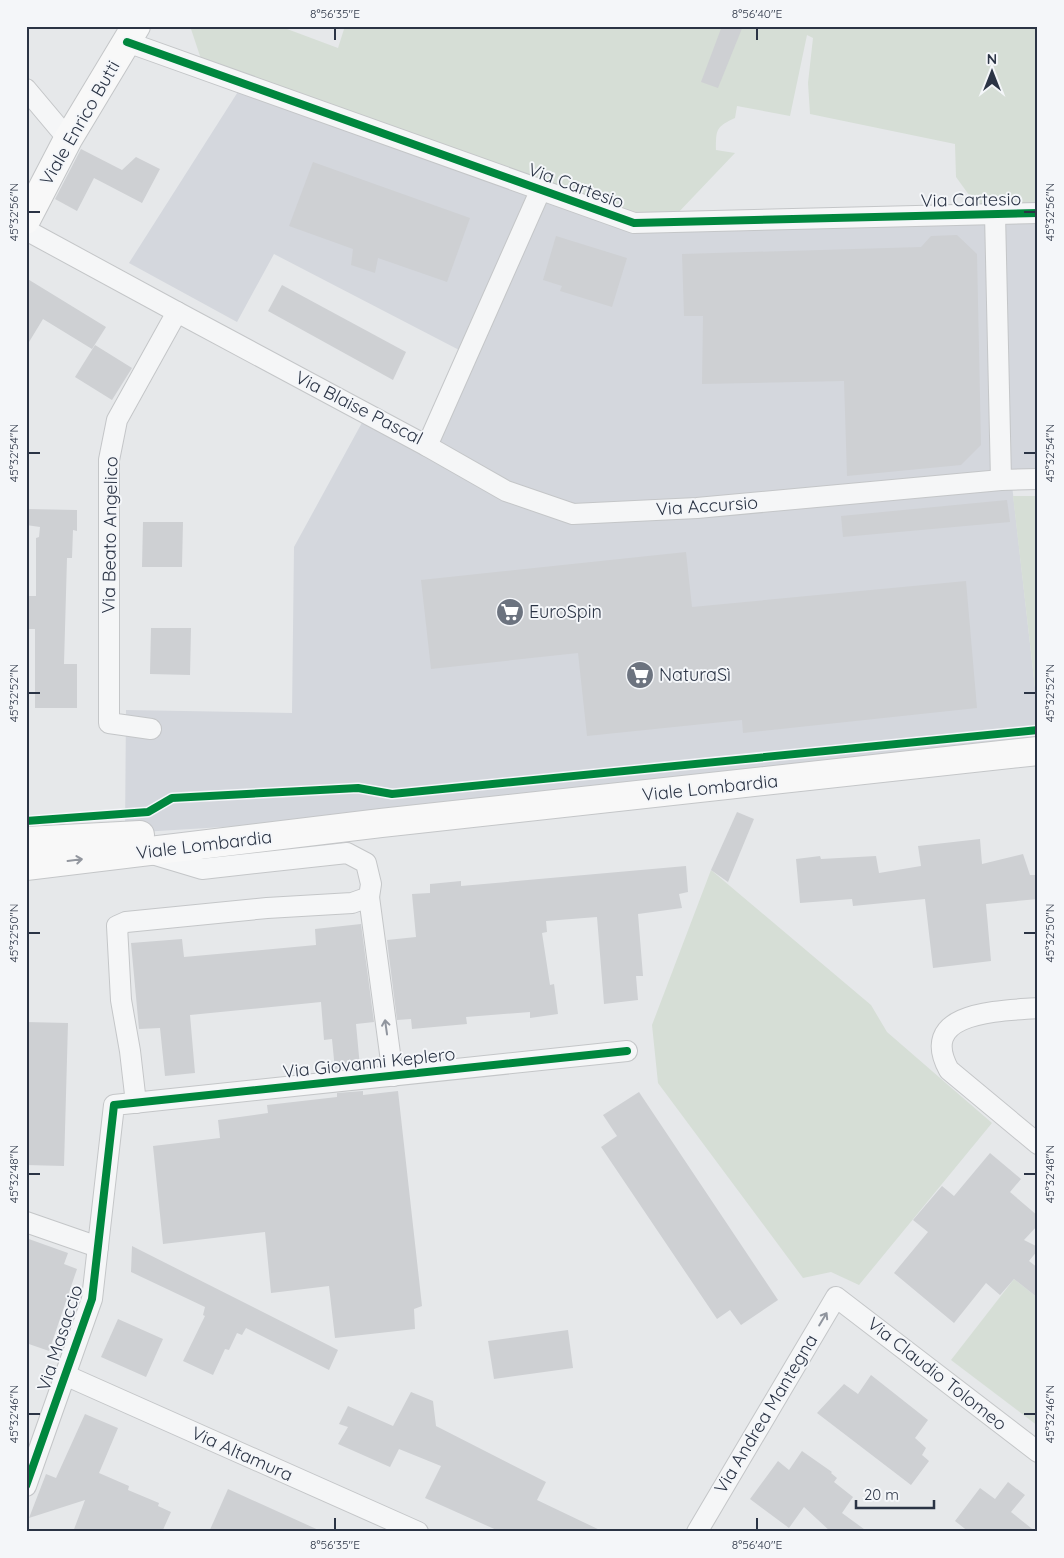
<svg xmlns="http://www.w3.org/2000/svg" width="1064" height="1558" viewBox="0 0 1064 1558" font-family="Quicksand,sans-serif">
	<style>
		.built { fill: #d4d7dd }
		.green { fill: #d6ded6 }
		.building { fill: #ced0d3 }
		.lines { fill: none; stroke-linecap: round; stroke-linejoin: round }
		.street-casing { stroke: #c4c6c8; stroke-width: 22 }
		.secondary-casing { stroke: #c4c6c8; stroke-width: 30 }
		.street { stroke: #f5f6f7; stroke-width: 20 }
		.secondary { stroke: #f8f8f8; stroke-width: 28 }
		.cycleway-casing { stroke: #f4f6f9; stroke-width: 11 }
		.cycleway { stroke: #00873e; stroke-width: 8 }
		.oneway { stroke: #92969e }
		.oneway2 { stroke: #90959e }
		.ticks { fill: none; stroke: #2b3445; stroke-width: 2 }
		.labels { text-anchor: middle; stroke-width: 4; stroke-linejoin: round; paint-order: stroke }
		.street-label { font-size: 18px; fill: #2b3445; stroke: #f4f6f9 }
		.poi-label { font-size: 18px; fill: #2b3445; stroke: #f4f6f9; text-anchor: start }
		.neatline { fill: none; stroke: #2b3445; stroke-width: 2 }
		.ticks-label { font-size: 12px; text-anchor: middle; fill: #2b3445 }
	</style>
	<rect width="100%" height="100%" fill="#e6e8ea"/>
	<g class="built">
		<polygon points="241,87 533,194 463,352 274,254 237,322 129,263"/>
		<polygon points="545,195 634,226 1038,217 1038,475 1012,485 1038,714 1038,746 386,817 125,833 126,710 292,713 294,547 364,419 430,454"/>
	</g>
	<g class="green">
		<path d="M190,26H279L338,48L345,26H1038V205L977,206L956,177L955,144L810,114L808,83L813,38L807,35L790,116L737,106L735,118C716,127 716,129 716,150L735,153L675,216L634,214L201,59Z"/>
		<polygon points="1038,496 1038,714 1013,496"/>
		<polygon points="711,870 871,1005 887,1032 992,1123 859,1285 831,1272 803,1278 658,1083 652,1025"/>
		<polygon points="1014,1279 1038,1298 1038,1426 951,1360"/>
	</g>
	<g class="building">
		<polygon points="722,26 743,26 718,88 701,82"/>
		<polygon points="81,149 122,170 136,157 160,169 142,203 94,178 77,211 55,199"/>
		<polygon points="313,162 470,218 447,282 378,258 375,273 351,265 353,249 289,226"/>
		<polygon points="957,235 977,254 981,445 961,465 847,476 844,381 702,384 703,316 684,316 682,254 921,247 931,236"/>
		<polygon points="556,236 627,258 612,307 560,291 562,286 543,280"/>
		<polygon points="26,278 106,327 92,349 43,319 26,347"/>
		<polygon points="282,285 406,352 393,380 268,311"/>
		<polygon points="95,345 132,368 112,400 75,377"/>
		<polygon points="1007,500 1010,522 843,537 841,516"/>
		<polygon points="26,509 77,510 77,531 73,530 72,558 67,558 64,664 77,664 77,708 35,708 35,629 26,629 26,596 36,596 36,538 39,537 40,527 26,525"/>
		<polygon points="143,522 183,522 182,567 142,567"/>
		<polygon points="686,552 692,607 966,581 977,708 743,733 742,720 587,736 578,653 431,669 421,580"/>
		<polygon points="151,628 191,628 190,675 150,674"/>
		<polygon points="737,812 754,819 728,882 711,870"/>
		<polygon points="980,839 982,864 1023,854 1030,875 1038,875 1038,899 986,904 991,961 933,968 925,899 853,906 852,899 800,903 796,859 820,856 821,859 876,856 879,873 921,866 918,846"/>
		<polygon points="686,866 688,892 679,894 682,908 638,914 643,976 636,976 638,1000 604,1004 597,917 546,921 547,932 542,933 550,985 554,984 558,1014 530,1018 530,1012 466,1017 467,1024 412,1029 411,1019 397,1020 387,940 416,937 412,894 430,893 430,884 461,881 461,886"/>
		<polygon points="361,924 374,1022 356,1024 360,1067 335,1070 332,1039 324,1040 321,1002 190,1015 195,1073 165,1076 160,1028 139,1029 131,943 182,939 184,957 316,945 315,929"/>
		<polygon points="26,1022 68,1023 64,1166 26,1165"/>
		<polygon points="363,1091 363,1095 398,1091 422,1306 414,1309 415,1329 335,1338 329,1286 271,1293 265,1232 163,1244 153,1146 220,1138 218,1120 268,1113 267,1105 337,1097 337,1093"/>
		<polygon points="639,1092 778,1300 741,1325 730,1310 717,1319 601,1147 617,1136 603,1115"/>
		<polygon points="990,1153 1021,1179 1010,1192 1038,1216 1038,1225 1024,1240 1038,1247 1038,1250 1029,1261 1038,1268 1038,1298 1014,1279 1000,1295 986,1283 954,1323 894,1273 928,1232 913,1220 942,1186 954,1196"/>
		<polygon points="26,1238 68,1253 64,1264 77,1269 49,1351 26,1343"/>
		<polygon points="132,1246 338,1350 329,1370 246,1328 242,1335 237,1333 229,1350 225,1349 213,1375 183,1361 205,1316 203,1315 205,1307 131,1272"/>
		<polygon points="118,1319 163,1339 146,1377 101,1357"/>
		<polygon points="568,1330 573,1368 494,1379 488,1341"/>
		<polygon points="871,1375 928,1420 915,1438 926,1448 922,1455 929,1461 911,1485 817,1413 844,1384 858,1394"/>
		<polygon points="411,1392 433,1401 436,1426 546,1482 537,1500 604,1532 501,1532 425,1498 441,1466 399,1449 390,1467 338,1444 348,1427 339,1424 348,1406 393,1426"/>
		<polygon points="85,1414 118,1428 99,1473 129,1486 128,1490 159,1503 158,1506 171,1512 162,1532 73,1532 85,1500 29,1518 46,1474 56,1478"/>
		<polygon points="802,1451 832,1472 831,1473 837,1478 834,1482 853,1497 842,1513 868,1532 831,1532 804,1507 789,1528 750,1499 778,1461 789,1470"/>
		<polygon points="1008,1482 1025,1495 1011,1512 1036,1532 969,1532 955,1521 980,1488 995,1499"/>
		<polygon points="228,1489 323,1532 209,1532"/>
	</g>
	<g class="lines">
		<g class="street-casing">
			<g id="street">
				<polyline points="127,42 634,223 1038,213"/>
				<polyline points="26,89 68,139"/>
				<polyline points="995,214 1001,480"/>
				<polyline points="26,230 177,312 117,420 109,460 109,723 151,729"/>
				<polyline points="177,312 427,446 541,189"/>
				<polyline points="427,446 506,491 573,514 697,508 1001,480 1038,479"/>
				<polyline points="369,897 393,1076"/>
				<path d="M1038,1008C1003,1011 916,1010 949,1070L1038,1144"/>
				<polyline points="136,1103 130,1051 121,1000 117,926 126,922 267,908 352,903 369,897 371,884 366,863 347,853 202,869 152,854"/>
				<polyline points="26,1222 98,1247"/>
				<polyline points="65,1375 418,1532"/>
				<polyline points="26,1486 92,1299 114,1105 627,1051"/>
				<polyline points="697,1532 836,1297 1038,1452"/>
			</g>
		</g>
		<g class="secondary-casing">
			<g id="secondary">
				<polyline points="26,220 68,139 136,26"/>
				<polyline points="26,841 140,835"/>
				<polyline points="26,866 381,823 1038,751"/>
			</g>
		</g>
		<use href="#street" class="street"/>
		<use href="#secondary" class="secondary"/>
		<g class="cycleway-casing">
			<g id="cycleway">
				<polyline points="127,42 634,223 1038,213"/>
				<polyline points="26,821 148,812 172,798 358,788 392,794 1038,730"/>
				<polyline points="26,1486 92,1299 114,1105 627,1051"/>
			</g>
		</g>
		<use href="#cycleway" class="cycleway"/>
	</g>
	<defs><path id="oneway-shaft" d="M-6 0H5M1.5-3L5.5 0L1.5 3" fill="none" stroke-width="1.6" stroke-linecap="round" stroke-linejoin="round" transform="scale(1.25)"/></defs>
	<use class="oneway" href="#oneway-shaft" transform="translate(75 860) rotate(-7)"/>
	<g class="oneway2">
		<use href="#oneway-shaft" transform="translate(386 1027) rotate(-98)"/>
		<use href="#oneway-shaft" transform="translate(823 1319) rotate(-59)"/>
	</g>
	<path class="ticks" d="M335,28V40M757,28V40M28,212H40M1024,212H1036M28,453H40M1024,453H1036M28,693H40M1024,693H1036M28,933H40M1024,933H1036M28,1174H40M1024,1174H1036M28,1414H40M1024,1414H1036M335,1518V1530M757,1518V1530"/>
	<defs>
		<g id="supermarket-disc" transform="scale(1.4375)"><circle r="9.5" fill="#6c737f" stroke="#f4f6f9"/><path d="M-6-5.5h2.5l.6 2H6L4.5 2H-2.5L-4.4-4H-6ZM-1.5 3.2a1.3 1.3 0 1 0 .1 0ZM3 3.2a1.3 1.3 0 1 0 .1 0Z" fill="#fff"/></g>
	</defs>
	<g fill-rule="evenodd">
		<use href="#supermarket-disc" x="510" y="612"/>
		<use href="#supermarket-disc" x="640" y="675"/>
	</g>
	<g class="labels">
		<g class="street-label">
			<text transform="translate(80 123) rotate(-60)" y="6">Viale Enrico Butti</text>
			<text transform="translate(576 186) rotate(20)" y="6">Via Cartesio</text>
			<text transform="translate(971 200) rotate(-1)" y="6">Via Cartesio</text>
			<text transform="translate(359 408) rotate(27)" y="6">Via Blaise Pascal</text>
			<text transform="translate(707 506) rotate(-4)" y="6">Via Accursio</text>
			<text transform="translate(110 535) rotate(-89)" y="6">Via Beato Angelico</text>
			<text transform="translate(710 788) rotate(-6)" y="6">Viale Lombardia</text>
			<text transform="translate(204 845) rotate(-7)" y="6">Viale Lombardia</text>
			<text transform="translate(369 1063) rotate(-6)" y="6">Via Giovanni Keplero</text>
			<text transform="translate(60 1338) rotate(-72)" y="6">Via Masaccio</text>
			<text transform="translate(937 1374) rotate(38)" y="6">Via Claudio Tolomeo</text>
			<text transform="translate(766 1414) rotate(-59)" y="6">Via Andrea Mantegna</text>
			<text transform="translate(242 1454) rotate(24)" y="6">Via Altamura</text>
		</g>
		<g class="poi-label">
			<text x="529" y="618">EuroSpin</text>
			<text x="659" y="681">NaturaSì</text>
		</g>
	</g>
	<rect width="1064" height="1558" fill="none" stroke="#f4f6f9" stroke-width="55"/>
	<g transform="translate(992 72)" stroke="#f4f6f9" stroke-width="4" paint-order="stroke">
	<path d="M0-4L9 19L0 12L-9 19Z" fill="#2b3445"/>
	<text y="-8" font-size="14" font-weight="bold" text-anchor="middle" fill="#2b3445">N</text>
	</g>
	<path d="M856 1500v8h78v-8" fill="none" stroke="#2b3445" stroke-width="2.5"/>
	<text x="864" y="1500" font-size="15" fill="#2b3445" stroke="#f4f6f9" stroke-width="4" paint-order="stroke">20 m</text>
	<rect x="28" y="28" width="1008" height="1502" class="neatline"/>
	<g class="ticks-label">
		<text x="335" y="18">8°56'35"E</text>
		<text x="757" y="18">8°56'40"E</text>
		<text transform="translate(14 212) rotate(-90)" y="4">45°32'56"N</text>
		<text transform="translate(1050 212) rotate(-90)" y="4">45°32'56"N</text>
		<text transform="translate(14 453) rotate(-90)" y="4">45°32'54"N</text>
		<text transform="translate(1050 453) rotate(-90)" y="4">45°32'54"N</text>
		<text transform="translate(14 693) rotate(-90)" y="4">45°32'52"N</text>
		<text transform="translate(1050 693) rotate(-90)" y="4">45°32'52"N</text>
		<text transform="translate(14 933) rotate(-90)" y="4">45°32'50"N</text>
		<text transform="translate(1050 933) rotate(-90)" y="4">45°32'50"N</text>
		<text transform="translate(14 1174) rotate(-90)" y="4">45°32'48"N</text>
		<text transform="translate(1050 1174) rotate(-90)" y="4">45°32'48"N</text>
		<text transform="translate(14 1414) rotate(-90)" y="4">45°32'46"N</text>
		<text transform="translate(1050 1414) rotate(-90)" y="4">45°32'46"N</text>
		<text x="335" y="1549">8°56'35"E</text>
		<text x="757" y="1549">8°56'40"E</text>
	</g>
</svg>
